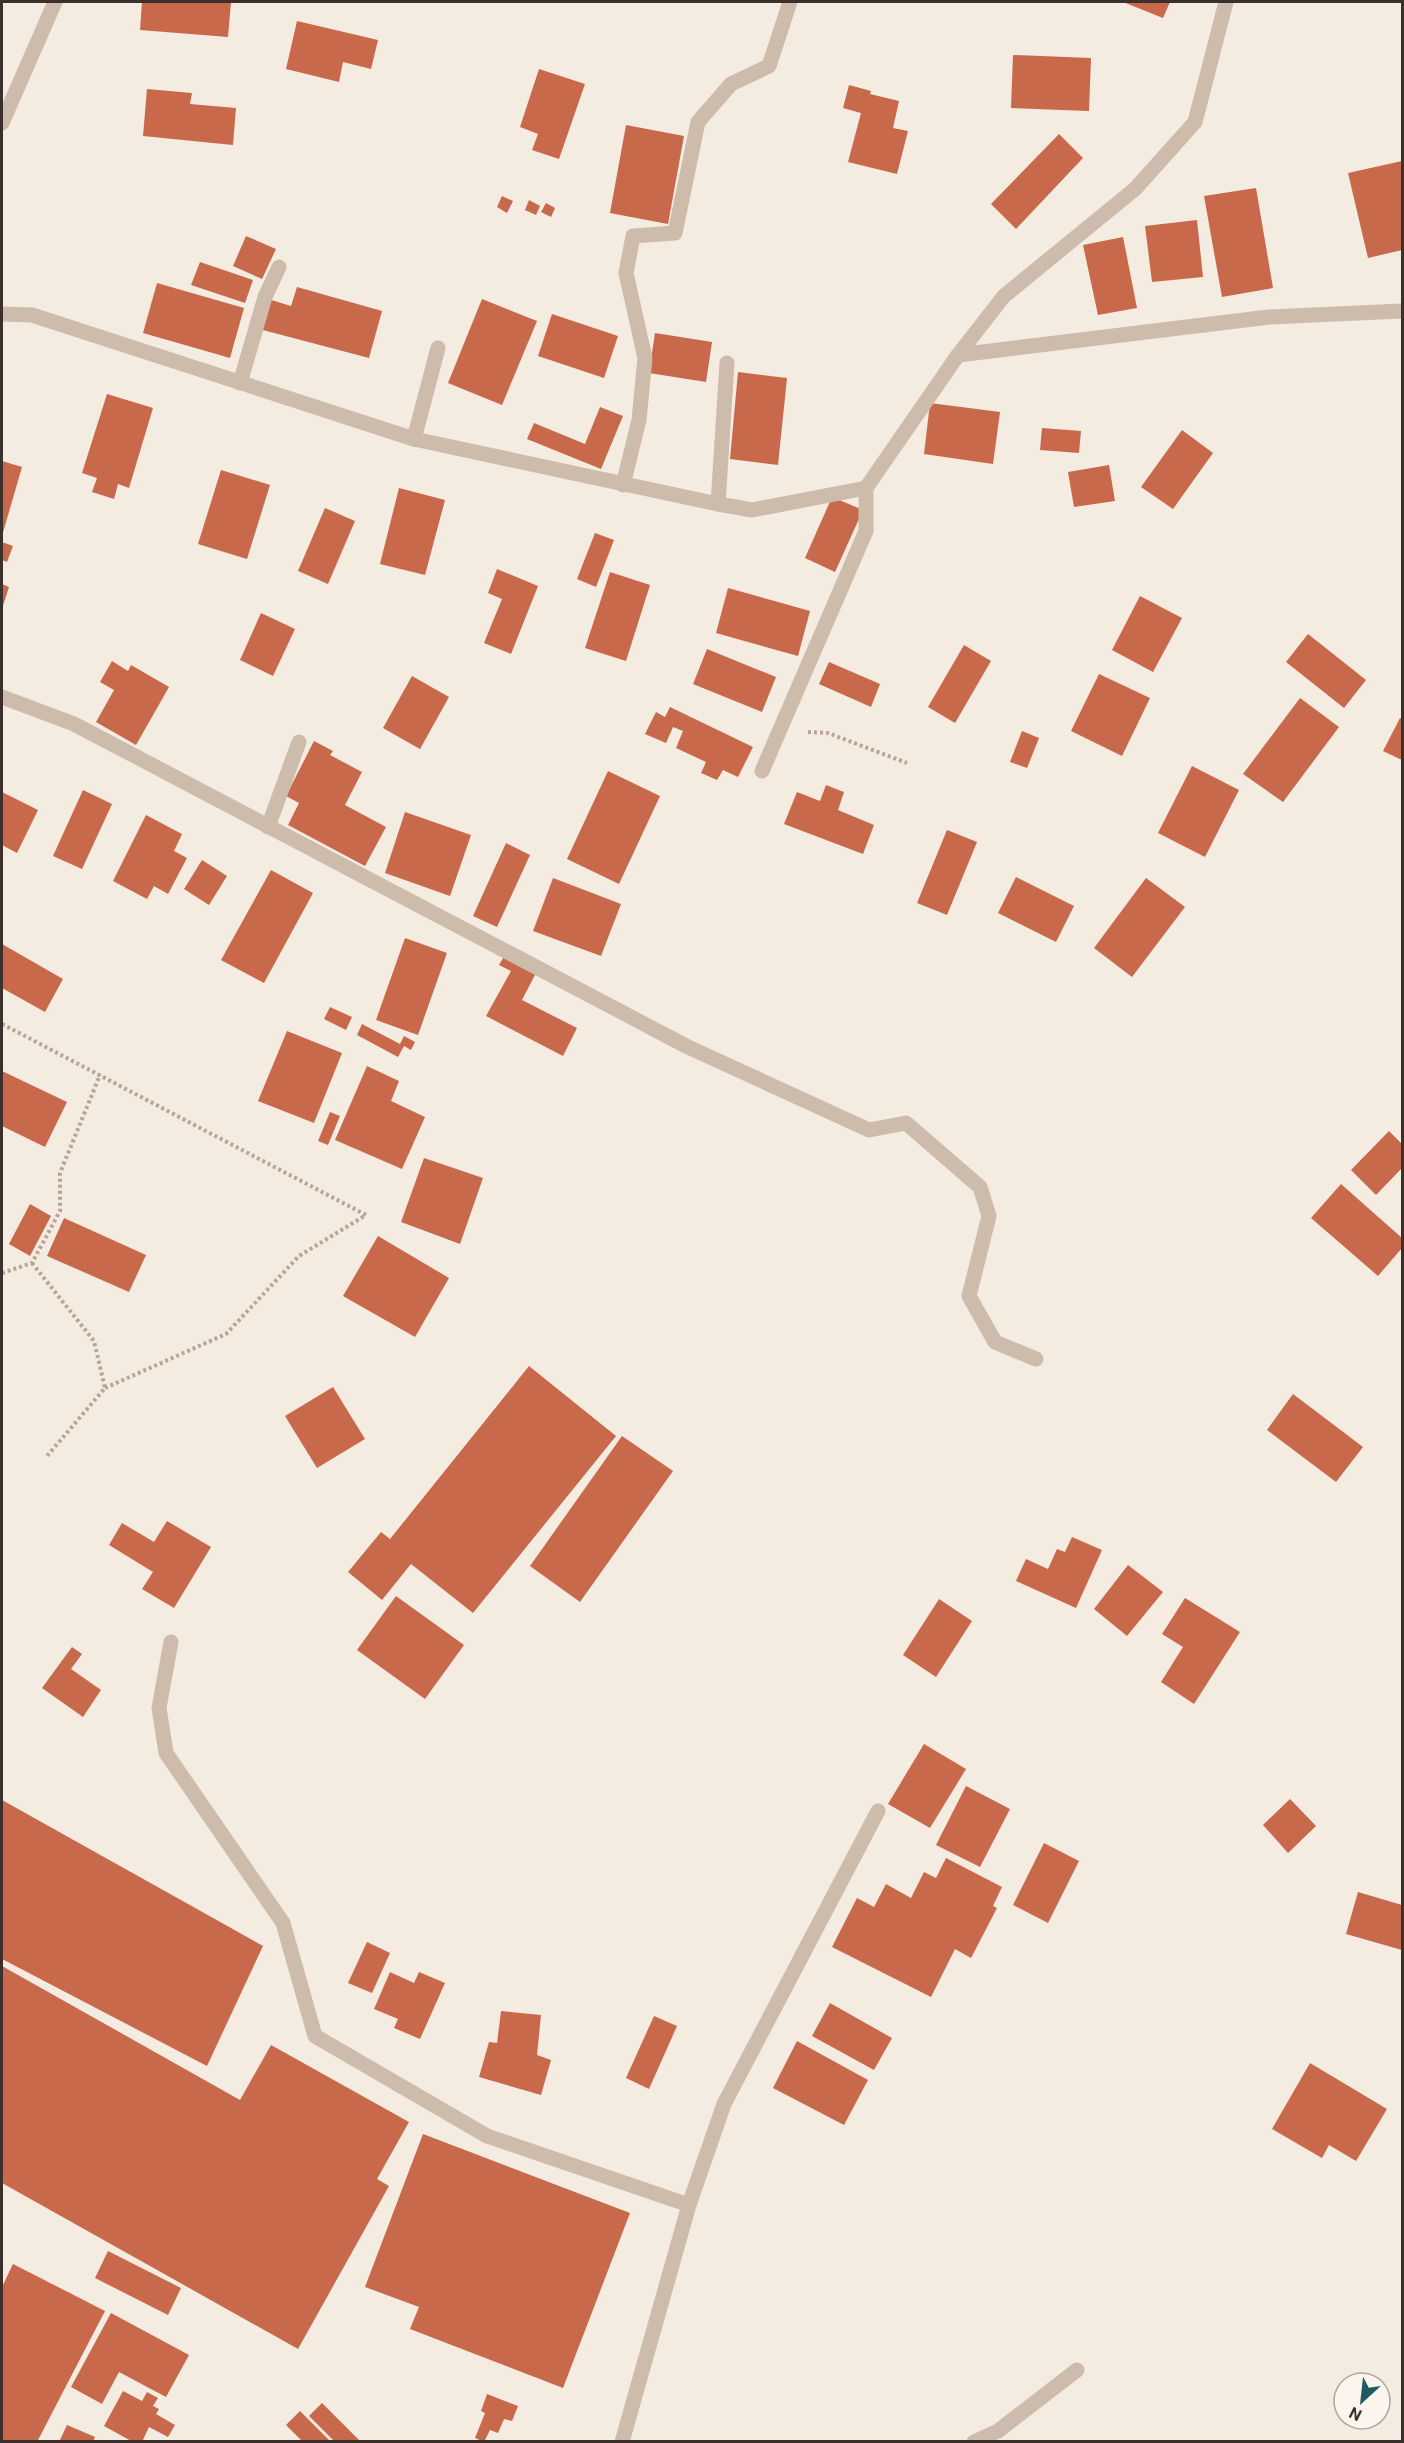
<svg xmlns="http://www.w3.org/2000/svg" width="1404" height="2443" viewBox="0 0 1404 2443" font-family="Roboto,sans-serif">
	<style>
		.building { fill: #c8694b }
		.lines { fill: none; stroke-linecap: round; stroke-linejoin: round }
		.path { stroke: #b9a596; stroke-width: 4; stroke-dasharray: 3 3; stroke-linecap: butt }
		.minor { stroke: #cdbbac; stroke-width: 15 }
	</style>
	<rect width="100%" height="100%" fill="#f4ebe1"/>
	<g class="building">
		<polygon points="142,2 231,2 228,37 140,30"/>
		<polygon points="1123,2 1170,2 1163,18"/>
		<polygon points="297,21 378,40 371,69 343,62 339,82 286,69"/>
		<polygon points="1013,55 1091,58 1089,111 1011,108"/>
		<polygon points="539,69 585,84 559,159 532,150 538,134 520,127"/>
		<polygon points="849,85 871,91 870,94 899,101 893,128 908,131 897,174 848,162 861,113 843,108"/>
		<polygon points="147,89 192,93 190,104 236,108 233,145 143,136"/>
		<polygon points="626,125 684,136 668,224 610,213"/>
		<polygon points="1059,134 1083,158 1016,229 991,204"/>
		<polygon points="1402,161 1402,250 1368,258 1348,173"/>
		<polygon points="1256,188 1273,288 1222,297 1204,196"/>
		<polygon points="502,196 513,201 507,213 497,207"/>
		<polygon points="529,200 540,206 536,215 525,210"/>
		<polygon points="546,203 555,208 551,217 541,212"/>
		<polygon points="1197,220 1203,277 1152,282 1145,226"/>
		<polygon points="246,236 276,249 262,279 233,266"/>
		<polygon points="1123,237 1137,308 1098,315 1083,245"/>
		<polygon points="200,262 253,280 245,303 191,285"/>
		<polygon points="157,283 244,308 230,358 143,333"/>
		<polygon points="297,287 382,311 369,358 259,329 268,299 291,306"/>
		<polygon points="482,299 537,321 502,405 448,383"/>
		<polygon points="552,314 618,336 604,378 538,356"/>
		<polygon points="655,333 712,342 706,382 649,373"/>
		<polygon points="738,372 787,378 778,465 730,459"/>
		<polygon points="107,394 153,408 129,488 118,484 114,499 92,492 97,478 82,473"/>
		<polygon points="930,403 1000,412 993,464 924,454"/>
		<polygon points="600,407 623,416 601,469 527,439 534,423 585,444"/>
		<polygon points="1042,428 1081,431 1079,453 1040,450"/>
		<polygon points="1182,430 1213,453 1173,509 1141,487"/>
		<polygon points="2,461 22,467 2,536"/>
		<polygon points="1109,465 1115,501 1074,507 1068,472"/>
		<polygon points="221,470 270,485 247,559 198,544"/>
		<polygon points="399,488 445,500 425,575 380,564"/>
		<polygon points="832,497 863,510 835,572 805,558"/>
		<polygon points="325,508 355,521 328,584 298,571"/>
		<polygon points="595,533 614,540 596,587 577,579"/>
		<polygon points="2,542 13,546 7,562 2,560"/>
		<polygon points="497,569 538,586 511,654 484,643 502,599 488,593"/>
		<polygon points="610,572 650,585 626,661 585,648"/>
		<polygon points="2,584 9,587 2,609"/>
		<polygon points="728,588 810,611 798,656 716,633"/>
		<polygon points="1140,596 1182,618 1153,672 1112,650"/>
		<polygon points="261,613 295,629 273,676 240,660"/>
		<polygon points="1308,634 1366,680 1344,708 1286,662"/>
		<polygon points="964,645 991,661 955,723 928,707"/>
		<polygon points="707,649 776,677 762,712 693,684"/>
		<polygon points="112,661 128,671 131,665 169,687 136,745 96,722 114,690 100,682"/>
		<polygon points="829,662 880,684 871,707 819,684"/>
		<polygon points="1099,674 1150,698 1122,756 1071,731"/>
		<polygon points="412,676 449,697 420,749 383,728"/>
		<polygon points="1300,698 1339,727 1283,802 1243,774"/>
		<polygon points="670,707 753,747 738,777 723,770 717,780 701,773 706,762 676,748 683,731 673,727 666,743 645,734 656,712 665,717"/>
		<polygon points="1400,718 1402,719 1402,760 1383,751"/>
		<polygon points="1022,731 1039,738 1027,768 1010,762"/>
		<polygon points="314,741 333,751 330,755 362,772 345,805 386,827 365,866 288,825 299,803 286,796"/>
		<polygon points="1192,766 1239,790 1205,857 1158,833"/>
		<polygon points="608,771 660,796 619,884 567,859"/>
		<polygon points="826,785 844,792 838,810 874,825 863,854 784,824 797,792 820,801"/>
		<polygon points="83,790 112,804 82,869 53,856"/>
		<polygon points="2,792 38,810 17,853 2,845"/>
		<polygon points="405,812 471,835 450,896 385,873"/>
		<polygon points="146,815 182,834 174,851 187,858 168,894 154,886 147,899 113,881"/>
		<polygon points="947,830 977,842 947,915 917,903"/>
		<polygon points="506,843 530,855 497,927 473,916"/>
		<polygon points="202,860 227,876 209,905 184,889"/>
		<polygon points="271,870 313,893 264,983 221,960"/>
		<polygon points="1016,877 1074,906 1056,942 998,913"/>
		<polygon points="553,878 621,904 601,956 533,931"/>
		<polygon points="1146,878 1185,907 1132,977 1094,948"/>
		<polygon points="405,938 447,953 418,1035 376,1020"/>
		<polygon points="2,944 63,979 45,1012 2,988"/>
		<polygon points="505,955 536,973 522,1000 577,1028 563,1056 486,1016 511,971 499,965"/>
		<polygon points="330,1007 352,1017 346,1030 324,1019"/>
		<polygon points="362,1024 400,1044 404,1036 415,1042 411,1050 404,1046 398,1057 357,1035"/>
		<polygon points="287,1031 342,1053 314,1123 258,1101"/>
		<polygon points="367,1066 399,1081 391,1101 425,1117 402,1169 335,1140"/>
		<polygon points="2,1071 67,1102 45,1147 2,1126"/>
		<polygon points="330,1112 340,1116 328,1145 318,1141"/>
		<polygon points="1389,1131 1402,1144 1402,1168 1376,1195 1351,1170"/>
		<polygon points="424,1158 483,1178 460,1244 401,1222"/>
		<polygon points="1341,1184 1402,1238 1402,1248 1378,1276 1311,1218"/>
		<polygon points="30,1204 51,1216 30,1256 9,1244"/>
		<polygon points="64,1218 146,1255 129,1292 47,1256"/>
		<polygon points="378,1236 449,1278 415,1337 343,1296"/>
		<polygon points="529,1366 616,1436 473,1613 411,1564 382,1600 348,1572 381,1532 390,1539"/>
		<polygon points="333,1387 365,1439 317,1468 285,1416"/>
		<polygon points="1293,1394 1363,1447 1336,1482 1267,1430"/>
		<polygon points="622,1436 673,1471 580,1602 530,1566"/>
		<polygon points="167,1521 211,1547 174,1608 142,1589 153,1572 109,1545 122,1523 154,1542"/>
		<polygon points="1072,1537 1102,1550 1076,1608 1016,1581 1026,1559 1048,1569 1057,1549 1065,1552"/>
		<polygon points="1128,1565 1163,1592 1127,1636 1094,1609"/>
		<polygon points="396,1596 464,1645 425,1699 357,1650"/>
		<polygon points="1185,1598 1240,1632 1194,1704 1161,1682 1183,1647 1162,1634"/>
		<polygon points="939,1599 972,1621 936,1677 903,1655"/>
		<polygon points="72,1647 82,1654 71,1669 101,1690 83,1717 42,1688"/>
		<polygon points="924,1744 966,1769 930,1828 888,1804"/>
		<polygon points="966,1786 1010,1809 980,1867 936,1845"/>
		<polygon points="1290,1799 1316,1826 1288,1853 1263,1825"/>
		<polygon points="2,1800 263,1946 207,2066 2,1959"/>
		<polygon points="1044,1843 1079,1861 1048,1923 1013,1905"/>
		<polygon points="946,1858 1002,1887 993,1906 997,1908 971,1958 955,1949 931,1997 832,1947 857,1898 874,1907 886,1884 911,1898 924,1872 936,1878"/>
		<polygon points="1358,1892 1402,1905 1402,1950 1346,1934"/>
		<polygon points="367,1942 390,1953 372,1993 348,1983"/>
		<polygon points="2,1966 240,2100 271,2045 409,2122 377,2179 389,2186 298,2349 2,2183"/>
		<polygon points="390,1972 414,1983 419,1972 445,1983 420,2039 394,2028 398,2019 374,2009"/>
		<polygon points="830,2003 892,2038 874,2070 812,2036"/>
		<polygon points="501,2011 541,2015 537,2055 551,2060 541,2095 479,2077 489,2042 497,2043"/>
		<polygon points="654,2016 677,2026 649,2089 626,2078"/>
		<polygon points="797,2041 868,2080 844,2125 773,2088"/>
		<polygon points="1310,2063 1387,2109 1356,2161 1329,2145 1322,2158 1272,2129"/>
		<polygon points="423,2134 630,2213 563,2388 410,2329 419,2307 365,2287"/>
		<polygon points="108,2251 181,2288 168,2315 95,2278"/>
		<polygon points="13,2264 105,2311 37,2442 2,2442 2,2287"/>
		<polygon points="111,2313 189,2355 166,2397 119,2372 102,2404 71,2387"/>
		<polygon points="123,2391 142,2401 147,2392 158,2398 153,2406 159,2409 156,2414 175,2425 168,2437 149,2427 142,2442 133,2442 104,2426"/>
		<polygon points="487,2394 518,2406 512,2421 504,2419 498,2433 490,2430 484,2442 475,2438 485,2413 481,2411"/>
		<polygon points="322,2403 361,2442 335,2442 309,2416"/>
		<polygon points="300,2411 331,2442 303,2442 286,2425"/>
		<polygon points="67,2425 95,2437 93,2442 59,2442"/>
	</g>
	<g class="lines">
		<g class="path">
			<polyline points="808,732 828,733 907,763"/>
			<polyline points="2,1024 366,1215 299,1256 226,1334 105,1388"/>
			<polyline points="32,1263 94,1341 105,1388 47,1456"/>
			<polyline points="2,1273 32,1263 60,1211 60,1173 100,1075"/>
		</g>
		<g class="minor">
			<polyline points="2,123 55,2"/>
			<polyline points="2,314 32,315 414,439 718,504 752,510 866,488 866,531 762,771"/>
			<polyline points="958,355 1004,296 1135,189 1195,122 1226,2"/>
			<polyline points="240,383 265,297 279,267"/>
			<polyline points="414,439 438,348"/>
			<polyline points="623,485 639,420 645,358 626,273 633,236 675,233 698,122 731,84 769,66 790,2"/>
			<polyline points="866,488 958,355 1269,317 1402,311"/>
			<polyline points="718,504 727,363"/>
			<polyline points="2,697 74,724 688,1047 869,1130 906,1123 980,1187 989,1216 969,1296 995,1342 1036,1359"/>
			<polyline points="268,827 299,742"/>
			<polyline points="171,1642 159,1708 166,1753 283,1923 315,2036 487,2136 689,2205"/>
			<polyline points="622,2442 689,2205 724,2104 878,1811"/>
			<polyline points="974,2442 998,2431 1077,2370"/>
		</g>
	</g>
	<rect width="1404" height="2443" fill="none" stroke="#3b302b" stroke-width="6"/>
	<g transform="translate(1362 2401) rotate(207)"><circle r="28" fill="#fbf5ee" stroke="#aea6a0" stroke-width="1.5"/>
	<path d="M0-4.5L10 22L0 15L-10 22Z" fill="#1f5a5e"/>
	<text y="-9" font-size="16" font-weight="bold" text-anchor="middle" fill="#3b302b">N</text>
	</g>
</svg>
